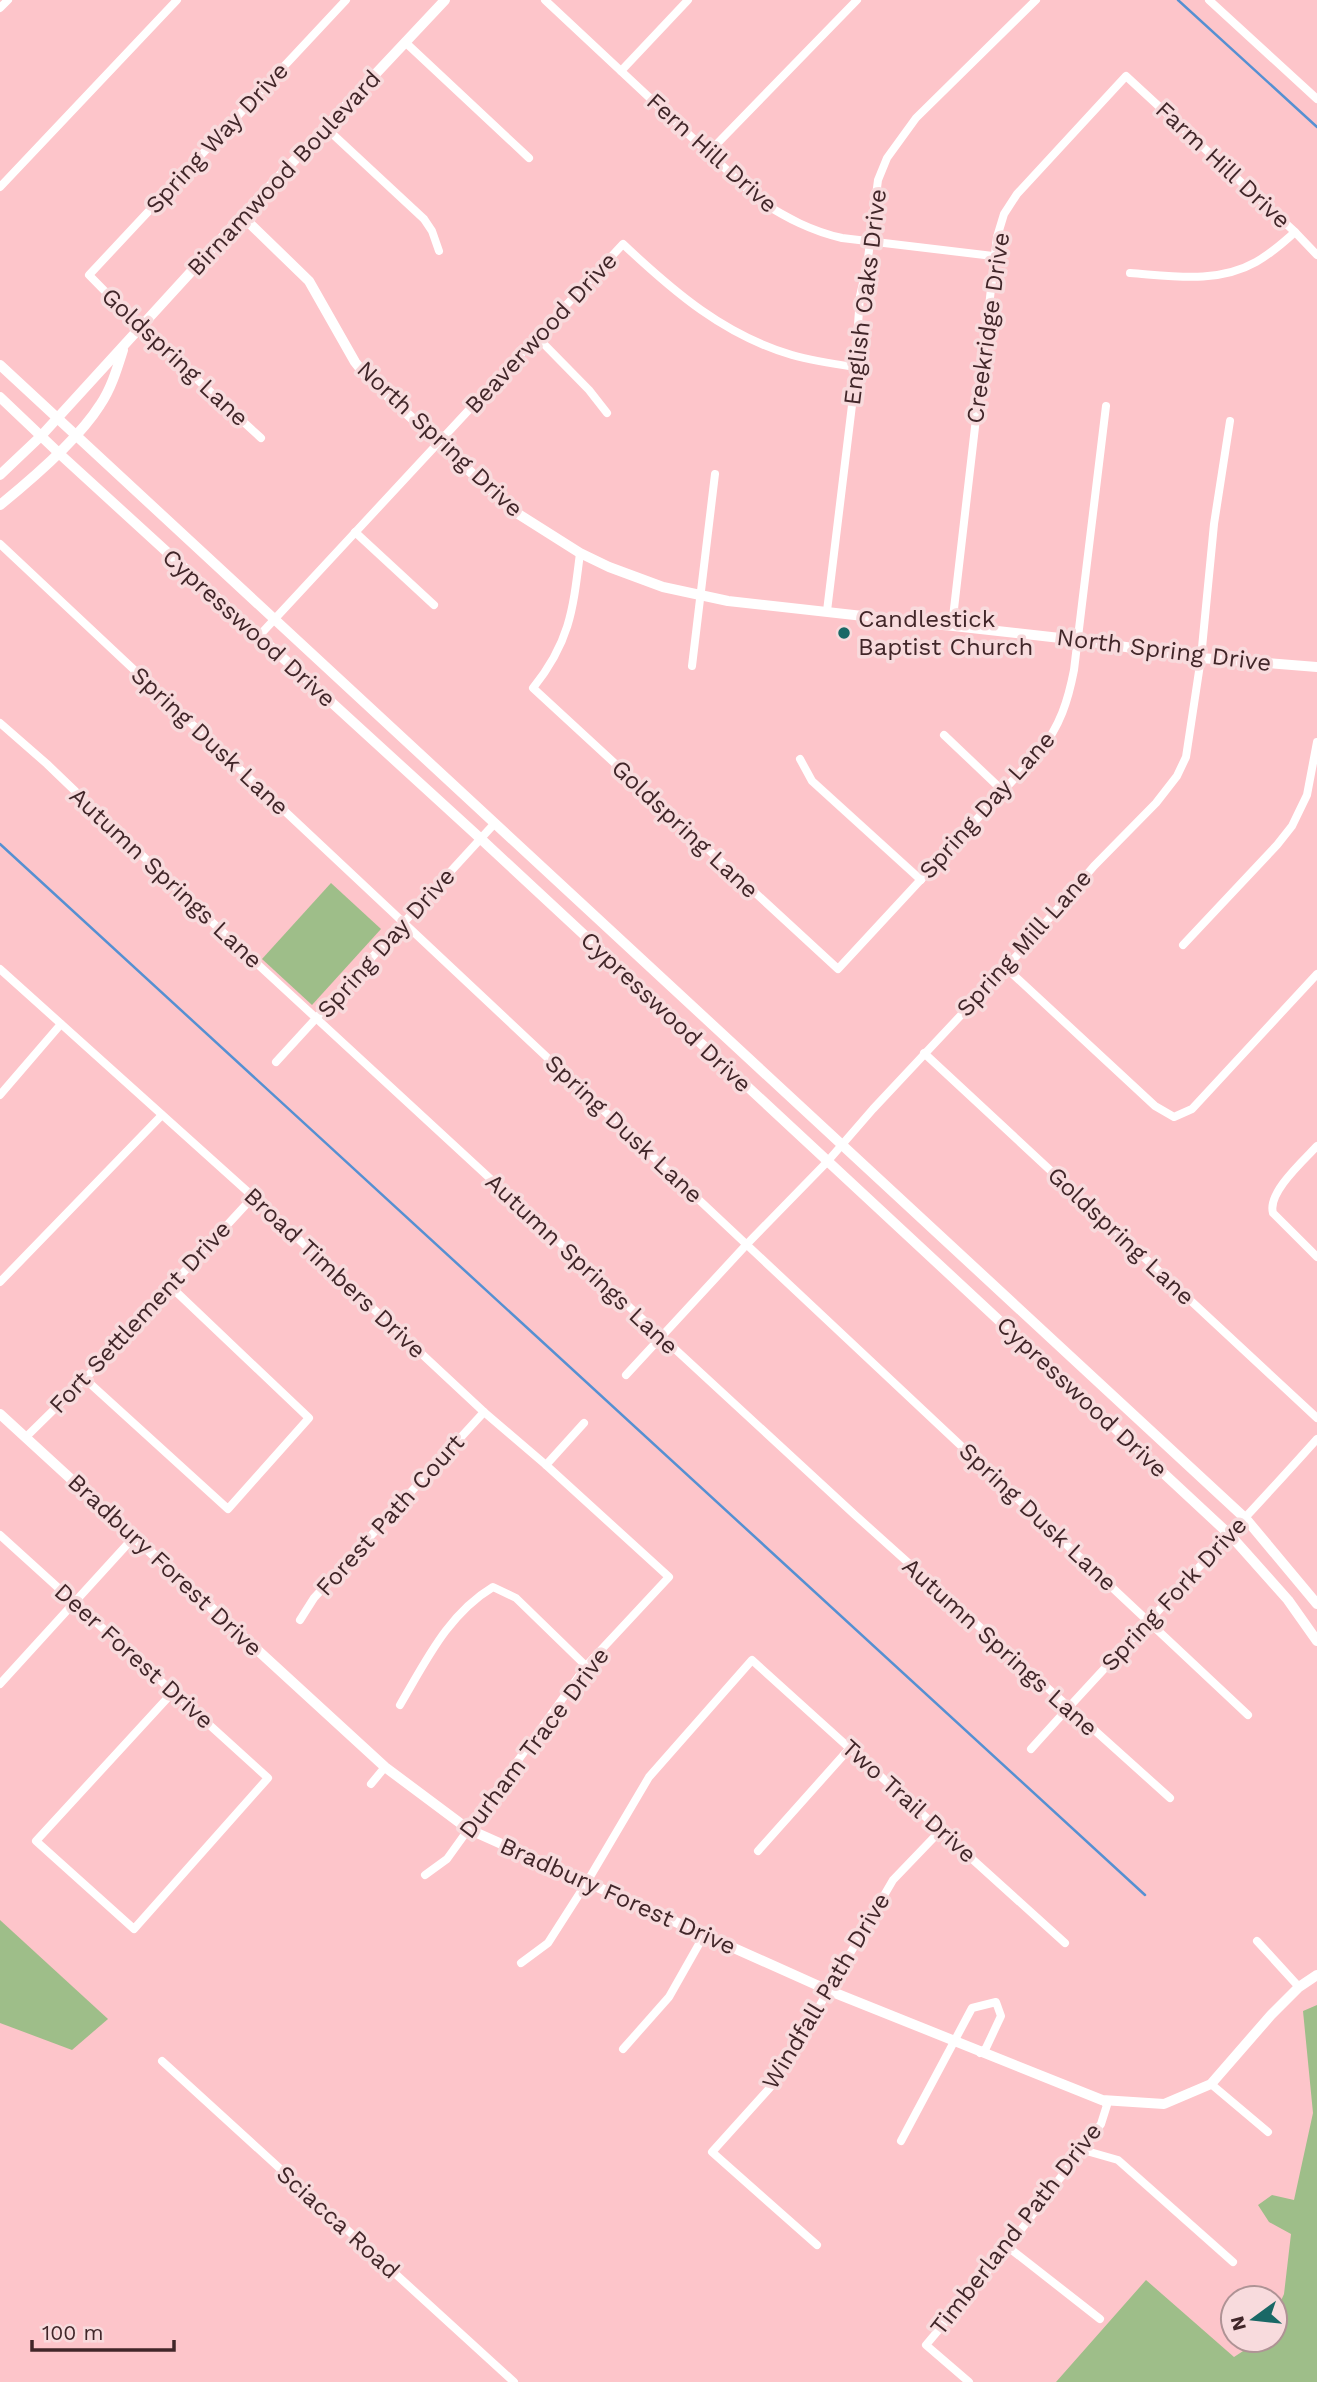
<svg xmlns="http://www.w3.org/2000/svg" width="1317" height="2382" viewBox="0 0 1317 2382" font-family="'Work Sans',sans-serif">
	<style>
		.green { fill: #9ebe89 }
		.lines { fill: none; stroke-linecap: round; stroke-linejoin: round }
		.stream { stroke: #5690d2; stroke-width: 2.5 }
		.minor { stroke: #fff; stroke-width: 8 }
		.tertiary { stroke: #fff; stroke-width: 10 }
		.secondary { stroke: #fff; stroke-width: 10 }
		.poi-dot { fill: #1a6866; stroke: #f8dbdd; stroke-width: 2.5 }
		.labels { text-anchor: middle; stroke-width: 7; stroke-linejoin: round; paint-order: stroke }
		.street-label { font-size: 24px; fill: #412629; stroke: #f8dbdd }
		.poi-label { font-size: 24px; fill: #412629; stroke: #f8dbdd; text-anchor: start }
	</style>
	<rect width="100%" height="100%" fill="#fdc5ca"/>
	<g class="green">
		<polygon points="331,883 381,929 312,1005 262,959"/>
		<polygon points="0,1920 108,2019 72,2050 0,2023"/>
		<polygon points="1317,2005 1317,2382 1056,2382 1146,2280 1234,2357 1260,2340 1275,2340 1275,2314 1284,2294 1291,2234 1269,2222 1258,2205 1272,2195 1294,2200 1313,2113 1303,2011"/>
	</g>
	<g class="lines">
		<g class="stream">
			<polyline points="1178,0 1317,127"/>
			<polyline points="0,844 1145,1895"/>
		</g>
		<g class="minor">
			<path d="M545,0L760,201C787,218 811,231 842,238L993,256"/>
			<polyline points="1209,0 1317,99"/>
			<polyline points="0,8 8,0"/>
			<polyline points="405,42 529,158"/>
			<polyline points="621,71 688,0"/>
			<polyline points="325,127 424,219 432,231 439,251"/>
			<polyline points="708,153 857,0"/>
			<polyline points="0,187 177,0"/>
			<path d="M1130,273C1172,276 1217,284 1256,262C1270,254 1283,243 1295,232"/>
			<polyline points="537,337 589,390 607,413"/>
			<polyline points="261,438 142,329 89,275 346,0"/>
			<polyline points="355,532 434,605"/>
			<polyline points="0,544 1248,1715"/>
			<path d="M580,553C573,610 570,642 533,688L838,969L1040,751C1060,726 1068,701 1074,670L1106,406"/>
			<polyline points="827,611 853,397 860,296 867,266 878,180 887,158 916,118 1036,0"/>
			<polyline points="952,626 997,237 1004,214 1017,194 1126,76 1295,232 1317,255"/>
			<path d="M258,637L623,244C674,292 724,335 792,355C813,361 834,364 855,367"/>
			<polyline points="692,666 715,474"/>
			<polyline points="0,723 47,764 201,912 855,1515 1170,1798"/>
			<polyline points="944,735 1003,791"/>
			<polyline points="800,759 812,781 921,880"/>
			<polyline points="1183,945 1277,845 1292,826 1307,795 1317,742"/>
			<polyline points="1004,966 1155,1106 1174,1117 1192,1109 1317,974"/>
			<polyline points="0,969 248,1192 484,1412 546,1465 669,1577 586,1666 447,1859 425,1875"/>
			<polyline points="924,1053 1317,1418"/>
			<polyline points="276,1062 495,823"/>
			<polyline points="0,1095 61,1024"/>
			<path d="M1317,1146C1303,1161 1267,1193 1273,1213L1317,1257"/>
			<polyline points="0,1282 162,1115"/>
			<polyline points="626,1375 747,1244 827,1162 873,1109 1023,949 1094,866 1156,803 1177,776 1186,757 1201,658 1214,524 1230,421"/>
			<polyline points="85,1379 228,1509 309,1418 169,1285"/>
			<polyline points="26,1437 85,1379 253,1197"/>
			<polyline points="546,1465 584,1423"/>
			<path d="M0,1535C89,1616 178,1697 268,1778L134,1929L36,1841L173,1692"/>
			<polyline points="300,1620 314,1598 484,1412"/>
			<polyline points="0,1684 134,1537"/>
			<path d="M400,1705C426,1661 448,1614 493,1587L516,1598L586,1666"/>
			<path d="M1031,1749C1125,1644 1223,1544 1317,1439"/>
			<polyline points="371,1784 385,1767"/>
			<polyline points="758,1851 849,1749 853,1750"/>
			<polyline points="1257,1941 1299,1987"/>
			<polyline points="521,1963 548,1943 587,1882 649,1777 752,1660 1065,1943"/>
			<polyline points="623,2049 669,1997 703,1937 701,1932"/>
			<polyline points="162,2061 514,2382"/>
			<polyline points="1211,2084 1268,2132"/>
			<polyline points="901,2141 972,2008 996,2002 1001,2016 986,2048 980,2053"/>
			<polyline points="1083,2150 1118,2160 1233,2262"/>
			<polyline points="817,2245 712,2152 775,2082 893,1880 941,1830"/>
			<polyline points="1008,2247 1100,2319"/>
			<polyline points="969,2382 926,2345 1008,2247 1101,2124 1107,2105 1102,2100"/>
		</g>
		<g class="tertiary">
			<polyline points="242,216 309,281 355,362 366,376 512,510 580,553 609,567 663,587 728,601 1078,640 1201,658 1317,667"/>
			<polyline points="0,475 41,436 242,216 445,0"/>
			<path d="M0,505C32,479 78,440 100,405C111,389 117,369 123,350"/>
			<polyline points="0,1414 385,1767 468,1829 830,1991 1102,2100 1164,2104 1211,2084 1271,2015 1299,1987 1317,1975"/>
		</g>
		<g class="secondary">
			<polyline points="0,365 1246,1519 1317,1604"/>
			<polyline points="0,397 63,457 481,839 1231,1536 1288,1600 1317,1641"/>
		</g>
	</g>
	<circle class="poi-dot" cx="844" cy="633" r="7"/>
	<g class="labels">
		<g class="street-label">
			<text transform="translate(217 138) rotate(-47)" y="8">Spring Way Drive</text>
			<text transform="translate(712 153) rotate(42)" y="8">Fern Hill Drive</text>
			<text transform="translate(1223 165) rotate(43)" y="8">Farm Hill Drive</text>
			<text transform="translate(284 173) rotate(-47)" y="8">Birnamwood Boulevard</text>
			<text transform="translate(865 297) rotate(-83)" y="8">English Oaks Drive</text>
			<text transform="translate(988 328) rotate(-82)" y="8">Creekridge Drive</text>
			<text transform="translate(541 333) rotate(-47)" y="8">Beaverwood Drive</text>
			<text transform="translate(175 357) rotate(43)" y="8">Goldspring Lane</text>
			<text transform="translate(440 439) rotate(43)" y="8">North Spring Drive</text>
			<text transform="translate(249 628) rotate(42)" y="8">Cypresswood Drive</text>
			<text transform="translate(1164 650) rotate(7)" y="8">North Spring Drive</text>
			<text transform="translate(210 741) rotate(43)" y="8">Spring Dusk Lane</text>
			<text transform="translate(987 805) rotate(-48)" y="8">Spring Day Lane</text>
			<text transform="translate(685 829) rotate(43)" y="8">Goldspring Lane</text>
			<text transform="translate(166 878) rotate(43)" y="8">Autumn Springs Lane</text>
			<text transform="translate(386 943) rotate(-48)" y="8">Spring Day Drive</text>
			<text transform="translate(1024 943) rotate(-48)" y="8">Spring Mill Lane</text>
			<text transform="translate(666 1012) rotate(43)" y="8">Cypresswood Drive</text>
			<text transform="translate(624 1129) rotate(43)" y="8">Spring Dusk Lane</text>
			<text transform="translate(1121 1236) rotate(43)" y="8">Goldspring Lane</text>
			<text transform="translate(582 1264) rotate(43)" y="8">Autumn Springs Lane</text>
			<text transform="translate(335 1273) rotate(43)" y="8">Broad Timbers Drive</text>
			<text transform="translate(140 1317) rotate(-47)" y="8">Fort Settlement Drive</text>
			<text transform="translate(1082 1397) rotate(43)" y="8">Cypresswood Drive</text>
			<text transform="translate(390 1515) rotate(-48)" y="8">Forest Path Court</text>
			<text transform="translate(1038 1517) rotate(43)" y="8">Spring Dusk Lane</text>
			<text transform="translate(165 1565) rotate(43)" y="8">Bradbury Forest Drive</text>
			<text transform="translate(1174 1594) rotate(-47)" y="8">Spring Fork Drive</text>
			<text transform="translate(1000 1647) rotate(42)" y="8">Autumn Springs Lane</text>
			<text transform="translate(134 1656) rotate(42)" y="8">Deer Forest Drive</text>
			<text transform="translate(534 1743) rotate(-53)" y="8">Durham Trace Drive</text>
			<text transform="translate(909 1801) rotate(42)" y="8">Two Trail Drive</text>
			<text transform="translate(618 1896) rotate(24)" y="8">Bradbury Forest Drive</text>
			<text transform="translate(826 1991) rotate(-59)" y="8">Windfall Path Drive</text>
			<text transform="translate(338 2222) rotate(42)" y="8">Sciacca Road</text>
			<text transform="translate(1016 2229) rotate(-52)" y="8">Timberland Path Drive</text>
		</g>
		<g class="poi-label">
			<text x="858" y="627">Candlestick<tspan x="858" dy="28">Baptist Church</tspan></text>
		</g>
	</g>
	<g transform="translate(1254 2319) rotate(255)"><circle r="33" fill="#f8dbdd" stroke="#af9395" stroke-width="2"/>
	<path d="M0-5L12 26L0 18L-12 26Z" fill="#1a6866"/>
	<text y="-10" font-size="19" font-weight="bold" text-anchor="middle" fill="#412629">N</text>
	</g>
	<path d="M32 2340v10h142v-10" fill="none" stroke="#412629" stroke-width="3.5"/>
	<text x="42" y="2340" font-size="21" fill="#412629" stroke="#f8dbdd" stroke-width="5" paint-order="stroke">100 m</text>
</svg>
